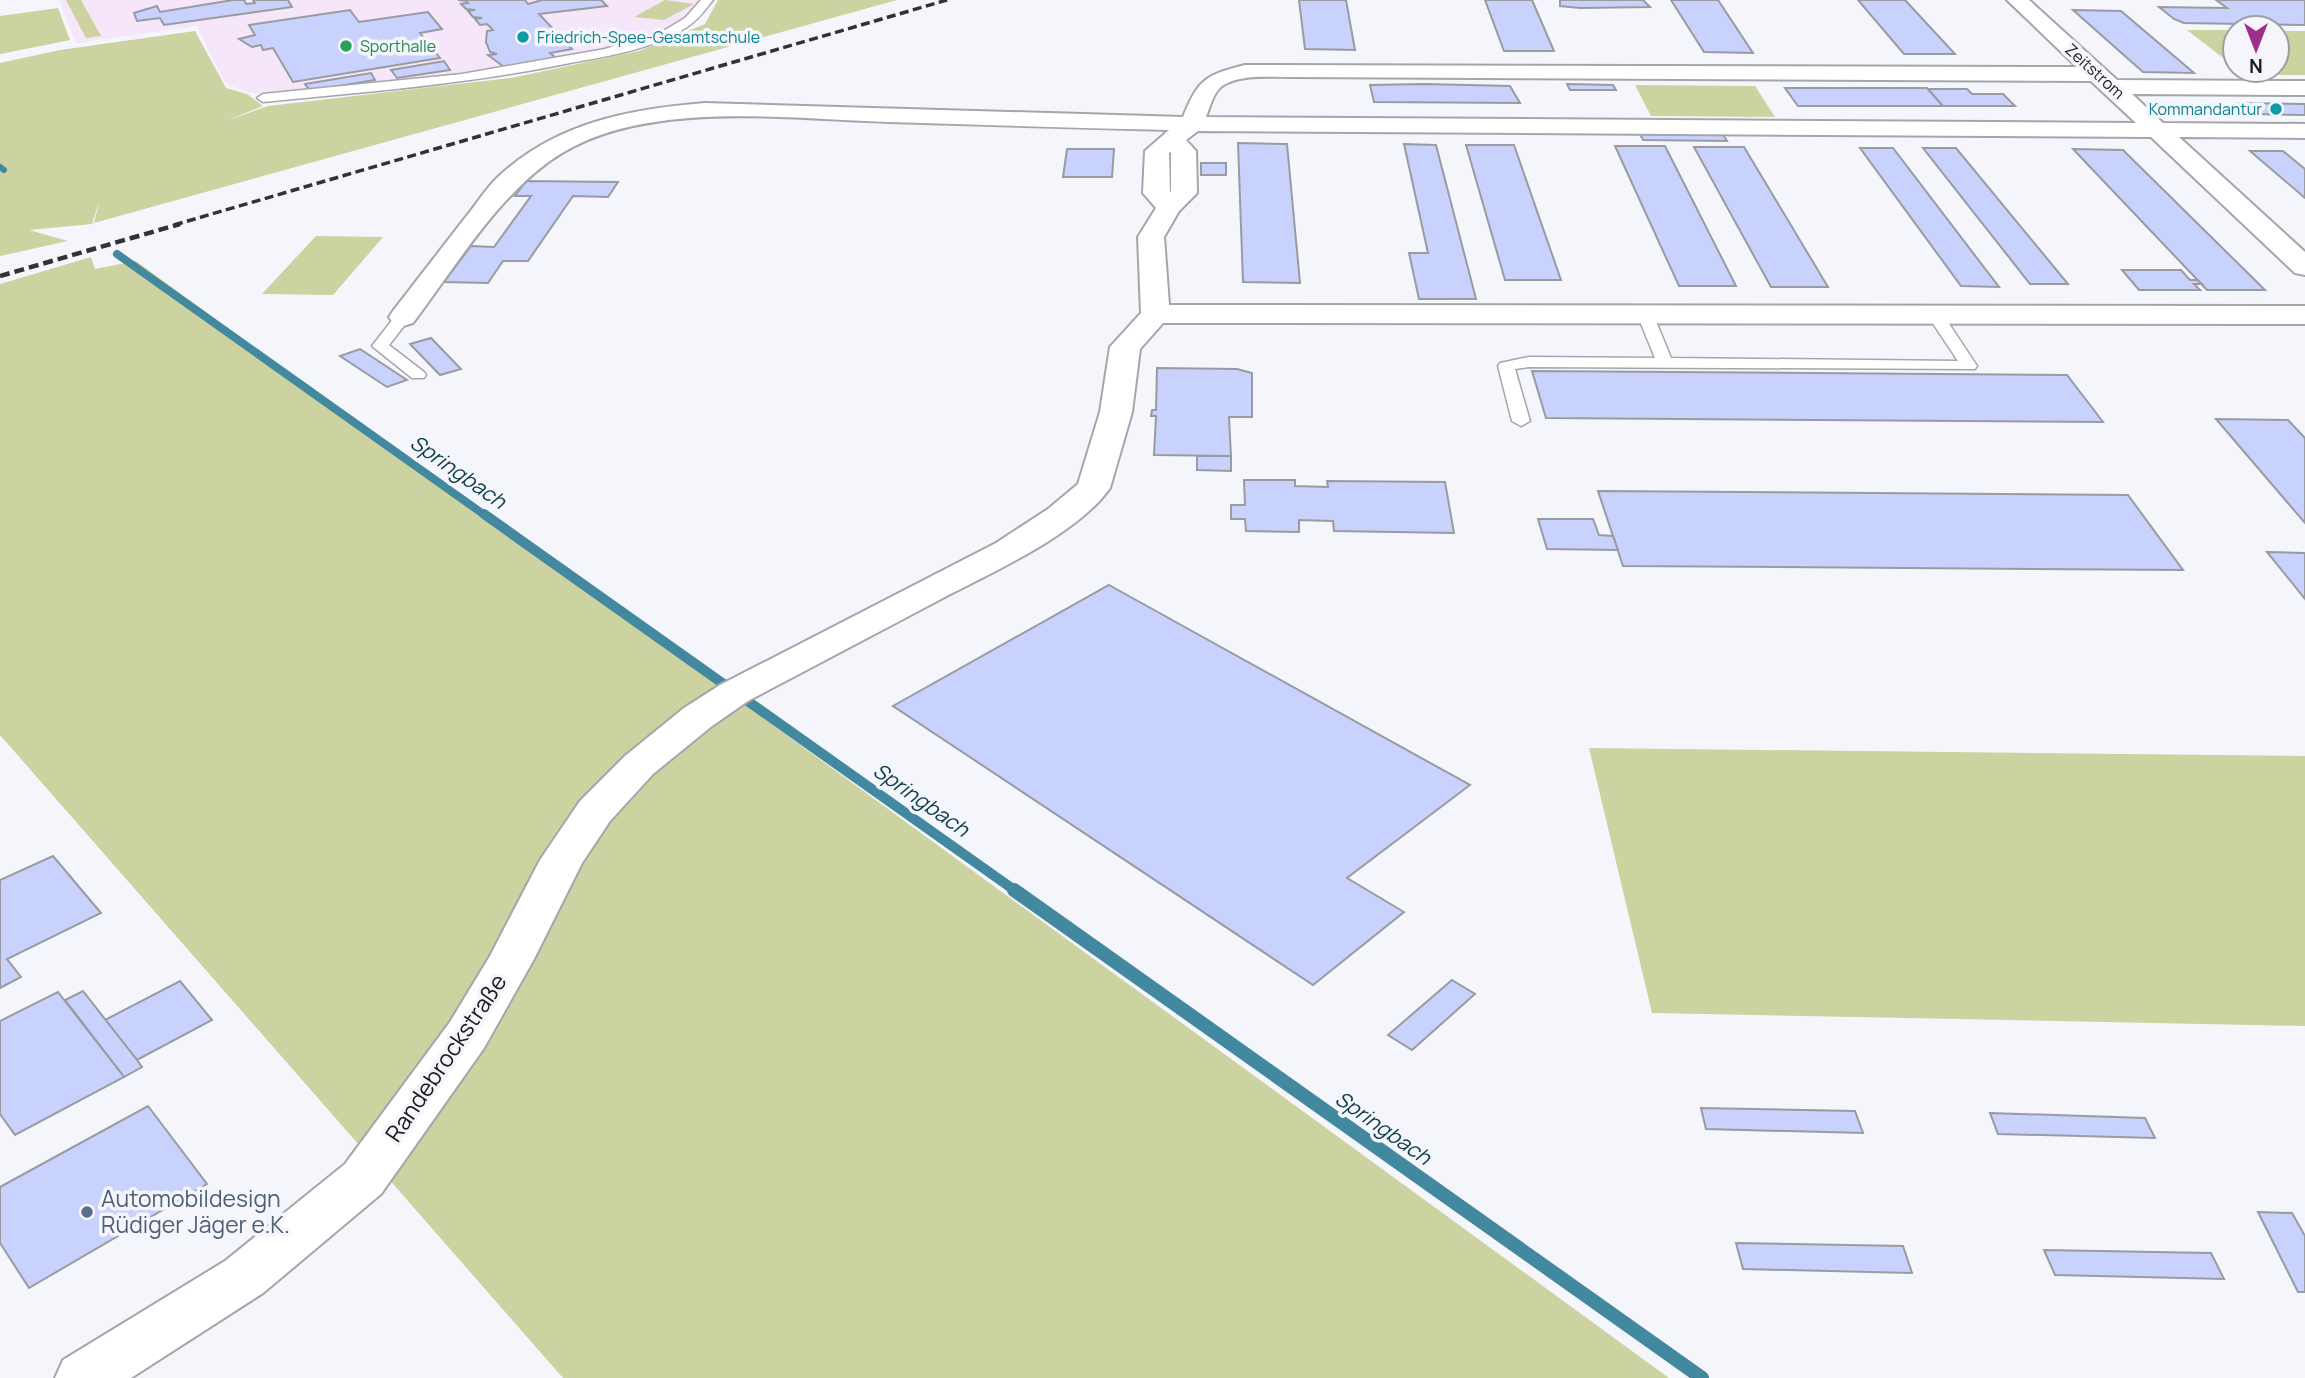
<svg xmlns="http://www.w3.org/2000/svg" width="2305" height="1378" viewBox="0 0 2305 1378" font-family="Manrope,sans-serif">
	<style>
		.education { fill: #f6e6f9 }
		.green { fill: #ccd2a0 }
		.lines { fill: none; stroke-linecap: round; stroke-linejoin: round }
		.stream-far3 { stroke: #42889f; stroke-width: 6 }
		.stream-far2 { stroke: #42889f; stroke-width: 8 }
		.stream-far1 { stroke: #42889f; stroke-width: 10 }
		.stream { stroke: #42889f; stroke-width: 14 }
		.building { fill: #c9d1fd; stroke: #9a9ba0; stroke-width: 2 }
		.service-casing { stroke: #a5a6ab; stroke-width: 3 }
		.minor-casing { stroke: #a5a6ab; stroke-width: 4 }
		.service { fill: #fff; fill-rule: evenodd }
		.minor { fill: #fff; fill-rule: evenodd }
		.rail-far1 { stroke: #323234; stroke-width: 3.5; stroke-dasharray: 9 4.5; stroke-linecap: butt }
		.rail { stroke: #323234; stroke-width: 4.5; stroke-dasharray: 10 5; stroke-linecap: butt }
		.culture-dot { fill: #0f9aa8; stroke: #f5f6fb; stroke-width: 2.5 }
		.leisure-dot { fill: #2e9e5b; stroke: #f5f6fb; stroke-width: 2.5 }
		.service-dot { fill: #5c6f8a; stroke: #f5f6fb; stroke-width: 2.5 }
		.labels { text-anchor: middle; stroke-width: 7; stroke-linejoin: round; paint-order: stroke }
		.far-culture-label { font-size: 16px; fill: #0d838f; stroke: #f5f6fb; text-anchor: start }
		.far-leisure-label { font-size: 16px; fill: #27864d; stroke: #f5f6fb; text-anchor: start }
		.far-street-label { font-size: 16px; fill: #1b1b1d; stroke: #f5f6fb }
		.water-label { font-size: 21px; font-style: italic; fill: #0e3c4a; stroke: #f5f6fb }
		.near-street-label { font-size: 23px; fill: #1b1b1d; stroke: #f5f6fb }
		.near-service-label { font-size: 23px; fill: #4e5e75; stroke: #f5f6fb; text-anchor: start }
	</style>
	<rect width="100%" height="100%" fill="#f5f6fb"/>
	<polygon class="education" points="59,0 701,0 684,22 633,42 512,72 280,95 248,93 225,83 197,26 76,43"/>
	<g class="green">
		<polygon points="66,0 81,0 101,36 86,38"/>
		<polygon points="665,0 694,4 664,20 634,17"/>
		<polygon points="718,0 897,0 94,223 100,199 92,224 29,230 68,241 0,256 0,63 60,50 195,31 226,88 247,94 263,106 226,121 268,106 511,78 639,51 705,24"/>
		<polygon points="58,8 70,40 0,54 0,16"/>
		<polygon points="2187,30 2235,30 2235,67"/>
		<polygon points="2277,31 2305,31 2305,75 2244,75 2238,70 2277,70"/>
		<polygon points="1635,85 1755,86 1775,117 1651,116"/>
		<polygon points="316,236 383,237 333,295 262,294"/>
		<polygon points="91,257 95,269 136,261 1669,1378 563,1378 0,735 0,284"/>
		<polygon points="1589,748 2305,756 2305,1026 1652,1013"/>
	</g>
	<g class="lines">
		<polyline class="stream-far3" points="0,167 4,170"/>
		<polyline class="stream-far2" points="117,254 486,516"/>
		<polyline class="stream-far1" points="484,514 1017,892"/>
		<polyline class="stream" points="1014,890 1702,1378"/>
	</g>
	<g class="building">
		<polygon points="233,0 244,0 246,4 255,3 253,0 288,0 292,7 164,25 160,18 137,21 134,13 157,6 160,12"/>
		<polygon points="458,0 525,0 528,4 542,0 601,0 607,6 539,14 572,49 550,53 555,57 508,70 488,55 497,54 490,52 486,42 487,31 493,30 487,24 480,25 475,19 482,18 473,17 468,11 475,10 466,9 461,4 468,3 466,1"/>
		<polygon points="1299,0 1346,0 1355,50 1305,49"/>
		<polygon points="1485,0 1532,0 1554,51 1504,51"/>
		<polygon points="1560,0 1643,0 1650,7 1580,8 1560,6"/>
		<polygon points="1671,0 1718,0 1753,53 1704,52"/>
		<polygon points="1858,0 1905,0 1955,54 1904,54"/>
		<polygon points="2216,0 2305,0 2305,25 2184,23 2174,19 2159,7 2227,8"/>
		<polygon points="350,10 359,22 428,12 442,29 420,33 440,58 293,82 273,48 263,50 261,45 252,47 239,39 255,35 249,25"/>
		<polygon points="2073,10 2121,11 2194,73 2143,72"/>
		<polygon points="444,61 450,70 397,78 391,70"/>
		<polygon points="371,73 375,80 310,91 305,84"/>
		<polygon points="1425,84 1510,86 1520,103 1374,102 1370,85"/>
		<polygon points="1567,84 1613,85 1616,90 1570,90"/>
		<polygon points="1785,88 1927,88 1943,106 1798,106"/>
		<polygon points="1928,89 1967,89 1972,94 2003,94 2015,106 1943,106"/>
		<polygon points="2240,103 2305,104 2305,115 2253,114"/>
		<polygon points="1639,132 1722,133 1727,141 1643,140"/>
		<polygon points="1238,143 1287,144 1300,283 1243,282"/>
		<polygon points="1404,144 1436,145 1476,299 1419,299 1409,253 1428,253"/>
		<polygon points="1466,145 1514,145 1561,280 1505,280"/>
		<polygon points="1615,146 1665,146 1736,286 1679,286"/>
		<polygon points="1694,147 1744,147 1828,287 1771,287"/>
		<polygon points="1860,148 1893,148 1999,287 1961,286"/>
		<polygon points="1923,148 1956,148 2068,284 2030,284"/>
		<polygon points="1067,149 1114,149 1112,177 1063,177"/>
		<polygon points="2073,149 2123,150 2265,290 2207,290"/>
		<polygon points="2250,151 2283,151 2305,169 2305,198"/>
		<rect x="1201" y="163" width="25" height="12"/>
		<polygon points="526,181 618,182 608,197 573,196 528,261 503,261 488,283 444,282 471,246 494,247 531,196 515,196"/>
		<polygon points="2122,270 2181,270 2190,280 2197,280 2202,284 2194,284 2200,290 2139,290"/>
		<polygon points="431,338 461,369 440,375 410,344"/>
		<polygon points="360,349 407,380 387,387 340,356"/>
		<polygon points="1157,368 1237,369 1252,373 1252,417 1229,417 1231,456 1154,455 1156,416 1151,416 1152,410 1156,410"/>
		<polygon points="1532,371 2067,375 2103,422 1546,418"/>
		<polygon points="2216,419 2288,420 2305,438 2305,523"/>
		<polygon points="1197,456 1231,456 1231,471 1197,470"/>
		<polygon points="1244,480 1295,480 1295,486 1328,487 1327,481 1445,482 1454,533 1334,531 1333,521 1299,520 1299,532 1246,531 1245,519 1231,519 1231,505 1245,505"/>
		<polygon points="1598,491 2128,495 2183,570 1623,566"/>
		<polygon points="1538,519 1593,519 1599,535 1613,536 1618,550 1547,549"/>
		<polygon points="2267,552 2305,553 2305,599"/>
		<polygon points="1109,585 1470,785 1347,878 1404,912 1313,985 893,706"/>
		<polygon points="53,856 101,913 7,959 21,977 0,988 0,880"/>
		<polygon points="1452,980 1475,994 1412,1050 1388,1035"/>
		<polygon points="180,981 212,1020 137,1060 105,1020"/>
		<polygon points="83,991 137,1060 142,1067 124,1077 65,1000"/>
		<polygon points="58,992 124,1077 15,1135 0,1114 0,1021"/>
		<polygon points="148,1106 207,1184 29,1288 0,1243 0,1187"/>
		<polygon points="1701,1108 1855,1111 1863,1133 1706,1129"/>
		<polygon points="1990,1113 2145,1118 2155,1138 1998,1134"/>
		<polygon points="2258,1212 2292,1213 2305,1236 2305,1292 2298,1292"/>
		<polygon points="1736,1243 1903,1246 1912,1273 1743,1269"/>
		<polygon points="2044,1250 2211,1253 2224,1279 2055,1275"/>
	</g>
	<g class="lines">
		<g class="service-casing">
			<g id="service">
				<path d="M701,0H713C705,10 698,20 687,27C653,49 610,56 570,63C469,84 366,92 263,102L257,98L263,94L462,74L605,49L665,30L685,18Z"/>
				<polygon points="1934,308 1940,310 1977,366 1975,369 1529,367 1515,369 1530,421 1521,426 1512,421 1498,366 1500,363 1529,357 1655,358 1637,314 1645,309 1653,314 1671,358 1958,361 1926,313"/>
				<polygon points="403,312 411,317 389,345 424,372 426,375 424,378 412,378 372,346 397,314"/>
			</g>
		</g>
		<g class="minor-casing">
			<path id="minor" d="M2007,0H2029L2117,80L2305,81V95L2132,94L2163,123L2305,124V138L2179,137L2305,252V275L2295,273L2151,137L1198,131L1186,140L1196,151L1197,193L1179,211L1164,237L1169,305L2305,306V324L1163,323L1140,349L1132,412L1110,488C1078,534 991,573 941,599C877,633 812,667 748,701L712,726L653,774L610,821L582,863L534,959L484,1048L381,1194L263,1293L131,1378H55L63,1360L225,1261L345,1164L450,1022L490,956L540,860L580,801L625,756L684,708L720,685L996,543L1048,509L1078,484L1100,412L1110,347L1141,313L1138,237L1156,208L1143,193L1145,151L1169,130C1075,128 982,125 889,122C789,119 649,100 562,153C501,190 456,266 413,323L403,326L393,323L389,317L393,311C417,280 441,249 465,218C476,205 486,188 498,177C556,123 629,109 705,103L1183,117C1199,78 1206,75 1245,65L2077,67ZM1291,77L2091,81L2136,123L1206,117C1210,107 1213,93 1222,86C1239,74 1271,77 1291,77ZM1171,152V191L1170,193L1169,153Z"/>
		</g>
		<use href="#service" class="service"/>
		<use href="#minor" class="minor"/>
		<polyline class="rail-far1" points="174,225 947,0"/>
		<polyline class="rail" points="0,276 180,224"/>
	</g>
	<g class="culture-dot">
		<circle cx="523" cy="37" r="7"/>
		<circle cx="2276" cy="109" r="7"/>
	</g>
	<circle class="leisure-dot" cx="346" cy="46" r="7"/>
	<circle class="service-dot" cx="87" cy="1212" r="7"/>
	<g class="labels">
		<g class="far-culture-label">
			<text x="537" y="43">Friedrich-Spee-Gesamtschule</text>
			<text x="2262" y="115" text-anchor="end">Kommandantur</text>
		</g>
		<g class="far-leisure-label">
			<text x="360" y="52">Sporthalle</text>
		</g>
		<g class="far-street-label">
			<text transform="translate(2095 71) rotate(42)" y="6">Zeitstrom</text>
		</g>
		<g class="water-label">
			<text transform="translate(458 472) rotate(35)" y="7">Springbach</text>
			<text transform="translate(921 800) rotate(35)" y="7">Springbach</text>
			<text transform="translate(1383 1128) rotate(35)" y="7">Springbach</text>
		</g>
		<g class="near-street-label">
			<text transform="translate(446 1058) rotate(-56)" y="8">Randebrockstraße</text>
		</g>
		<g class="near-service-label">
			<text x="101" y="1207">Automobildesign<tspan x="101" dy="26">Rüdiger Jäger e.K.</tspan></text>
		</g>
	</g>
	<g transform="translate(2256 49) rotate(180)"><circle r="33" fill="#f5f6fb" stroke="#9e9ea2" stroke-width="2"/>
	<path d="M0-5L12 26L0 18L-12 26Z" fill="#a02f8c"/>
	<text y="-10" font-size="19" font-weight="bold" text-anchor="middle" fill="#1b1b1d">N</text>
	</g>
</svg>
